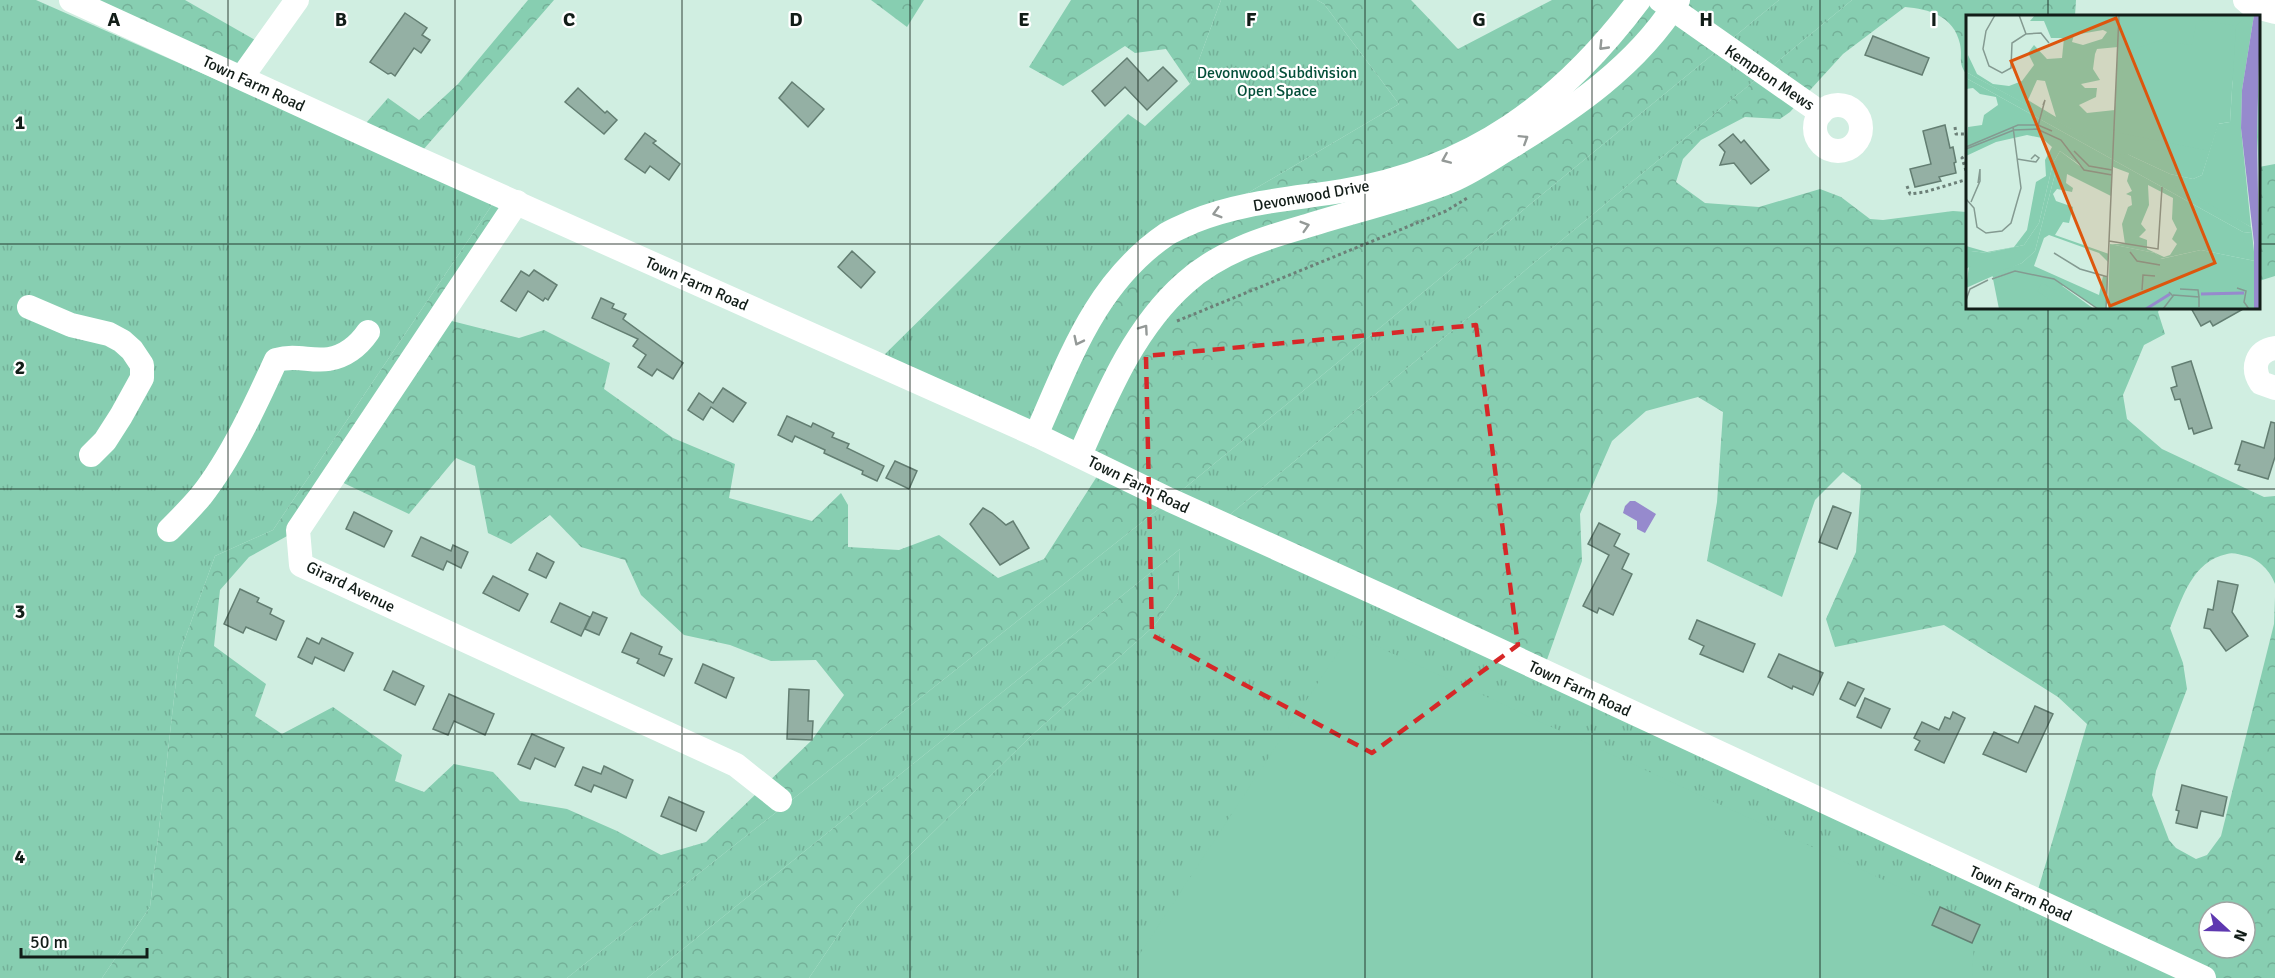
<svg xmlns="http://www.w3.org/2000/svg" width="2275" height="978" viewBox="0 0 2275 978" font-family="Signika,sans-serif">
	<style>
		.grass { fill: url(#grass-tufts) }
		.forest { fill: url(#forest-crowns); fill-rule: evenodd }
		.pitch { fill: #87ceb1 }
		.water { fill: #968acd }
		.building { fill: #94b0a4; stroke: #637e72; stroke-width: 1.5 }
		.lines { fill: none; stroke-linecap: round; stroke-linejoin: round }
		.path { stroke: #6c8078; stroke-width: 3; stroke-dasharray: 3 3; stroke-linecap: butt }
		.minor { stroke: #fff; stroke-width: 24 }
		.oneway { stroke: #949997 }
		.marked { fill: none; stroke: #d62828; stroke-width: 4.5; stroke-dasharray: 12 8; stroke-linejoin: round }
		.grid { fill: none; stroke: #121d18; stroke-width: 1.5; stroke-opacity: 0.55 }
		.labels { text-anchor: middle; stroke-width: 4.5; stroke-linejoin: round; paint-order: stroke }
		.park-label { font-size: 16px; fill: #044f39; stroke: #fff }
		.street-label { font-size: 16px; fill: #121d18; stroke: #fff }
		.inset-river { fill: none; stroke: #968acd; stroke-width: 3 }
		.inset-road { fill: none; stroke: #849a91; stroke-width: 1.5 }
		.view { fill: #dd560d; fill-opacity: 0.15; stroke: #dd560d; stroke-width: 3 }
		.inset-edge { fill: none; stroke: #121d18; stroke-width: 3 }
		.grid-label { font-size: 20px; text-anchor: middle; font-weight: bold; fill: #121d18; stroke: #fff; stroke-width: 4.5; stroke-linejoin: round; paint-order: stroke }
	</style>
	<defs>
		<pattern id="grass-tufts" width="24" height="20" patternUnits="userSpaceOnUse" patternTransform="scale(1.5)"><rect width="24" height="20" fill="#87ceb1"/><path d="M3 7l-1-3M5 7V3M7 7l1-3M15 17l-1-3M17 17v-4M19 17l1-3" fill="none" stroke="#74b098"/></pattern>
		<pattern id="forest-crowns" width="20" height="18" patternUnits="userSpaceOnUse" patternTransform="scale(1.5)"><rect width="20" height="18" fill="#87ceb1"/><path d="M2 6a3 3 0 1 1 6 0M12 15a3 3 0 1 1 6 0" fill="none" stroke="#74b098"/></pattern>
	</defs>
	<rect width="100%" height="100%" fill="#d0eee1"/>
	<g class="grass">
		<polygon points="0,0 36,0 494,202 273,530 215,556 179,655 150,907 102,978 0,978"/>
		<polygon points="1221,0 1317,0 1324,4 1399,104 1212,214 1036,435 876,363 1128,114 1145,126 1190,84"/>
		<polygon points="1779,0 1852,0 1221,522 2204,978 809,978 857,907 1031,736 1154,626 1178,593 1180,549 647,978 567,978 1170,500"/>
	</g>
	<g class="forest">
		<polygon points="71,0 185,0 264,45 242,77"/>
		<polygon points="528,0 554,0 416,158 359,131 388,98 419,120 458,84"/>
		<polygon points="871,0 924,0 907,27"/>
		<polygon points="1071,0 1221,0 1190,84 1166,49 1135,53 1125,46 1063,86 1029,67"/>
		<path d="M1317,0H1411L1458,49L1552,0H1779L1170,500L567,978H102L150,907L179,655L215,556L273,530L494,202H517L440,318L519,338L544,330L610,363L604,389L673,438L735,464L729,498L812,521L841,493L848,505V547L899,550L939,535L998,578L1044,559L1103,467L1036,435L1118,277L1212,214L1399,104L1324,4ZM456,458L475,466L488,533L511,544L550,515L581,547L625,560L641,595L684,635L730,645L771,661L816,660L844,695L812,740L706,842L661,855L617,831L567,809L520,801L493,772L454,764L424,792L395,781L402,755L333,707L282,734L255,716L266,684L214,646L220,590L249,557L298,530L333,478L409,514Z"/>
		<path d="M1852,0H2076L2075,16H1968L1967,75C1957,62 1963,58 1960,44C1954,16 1929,9 1905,7L1843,54L1790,112L1780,119L1745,117L1701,140L1683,159L1676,182L1705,203L1759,207L1820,189L1841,197L1870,219L1883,220L1953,211L1967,212L1968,308H2160L2158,312L2165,334L2144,345L2123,395L2127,419L2162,449L2264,497L2275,496V584C2271,572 2259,559 2246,556C2240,555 2233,552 2227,554C2192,561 2182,599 2170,628L2183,663L2187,689L2156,771L2152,795L2169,840L2176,848L2196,859L2207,855L2221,836L2274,624L2275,597V978H2204L2035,900L2087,724L2058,697L1944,625L1835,647L1826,619L1856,552L1861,485L1843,472L1815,500L1782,597L1707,561L1717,502L1723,412L1698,397L1646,411L1612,441L1580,514L1582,561L1543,671L1221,522ZM2209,912H2245V948H2209Z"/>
		<polygon points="2275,164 2275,276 2259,281 2259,167"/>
		<polygon points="1180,549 1178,593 1154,626 1031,736 857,907 809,978 647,978"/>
	</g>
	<polygon class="pitch" points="1350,634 1975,922 1972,978 1124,978"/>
	<polygon class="water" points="1630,501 1635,501 1656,514 1645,533 1637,529 1637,521 1623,513 1625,506"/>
	<g class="building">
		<polygon points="405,13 427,28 422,35 430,40 421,53 414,48 395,76 391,73 388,74 370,62"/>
		<polygon points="1873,36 1929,58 1922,75 1865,55"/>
		<polygon points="1127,58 1148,81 1163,67 1177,81 1147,110 1125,87 1105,106 1092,91"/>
		<polygon points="792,82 824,109 808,127 779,98"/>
		<polygon points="578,88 605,113 607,111 617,120 604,134 565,102"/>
		<polygon points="1945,125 1950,148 1953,147 1956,162 1954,163 1956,173 1939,177 1941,181 1915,187 1910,169 1931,164 1923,131"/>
		<polygon points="645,133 656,141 653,143 680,164 669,180 650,166 645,173 625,159"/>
		<polygon points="1733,134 1741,143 1744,140 1769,170 1751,184 1734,163 1720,165 1725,152 1719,145"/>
		<polygon points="852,251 875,272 861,288 838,267"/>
		<polygon points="534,270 557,285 548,300 545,298 543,301 528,291 516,311 501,301 521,271 529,276"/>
		<polygon points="601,298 614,304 612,308 626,314 623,319 683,363 673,379 657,369 652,376 638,367 646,355 633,346 638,339 592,318"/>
		<polygon points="2191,308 2245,308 2213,326 2210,321 2201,326"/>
		<polygon points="2191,361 2212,428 2194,434 2192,428 2189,429 2180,399 2175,400 2171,388 2177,386 2172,367"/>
		<polygon points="723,388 746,403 733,422 711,407 703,420 688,410 699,393 713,403"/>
		<polygon points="787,416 811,427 813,423 834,433 832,437 849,444 847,448 884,466 877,481 862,474 863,471 824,453 825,450 795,436 792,442 778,435"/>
		<polygon points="2271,422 2275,423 2275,457 2268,479 2238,470 2240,465 2235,464 2242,441 2264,448"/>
		<polygon points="895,461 917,471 909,489 886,478"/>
		<polygon points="1833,506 1851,513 1837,549 1819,542"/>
		<polygon points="983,508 992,513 1006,525 1013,521 1029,548 1000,565 970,524"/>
		<polygon points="354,512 392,531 384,547 346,529"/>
		<polygon points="1599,523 1620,534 1614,546 1629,554 1622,569 1632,574 1613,615 1599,608 1597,613 1583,606 1609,555 1588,544"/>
		<polygon points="421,537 451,551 453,545 468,552 461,568 447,561 443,570 412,556"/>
		<polygon points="537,553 554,562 546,578 529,570"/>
		<polygon points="493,576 528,594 519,611 483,593"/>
		<polygon points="2218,581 2238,585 2232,612 2248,636 2226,651 2210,629 2204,628 2208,609 2213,610"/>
		<polygon points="240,589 259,598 257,602 272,609 270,614 284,621 276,640 246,627 243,633 224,624"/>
		<polygon points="560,603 590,617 581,636 551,622"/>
		<polygon points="593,612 607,618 599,635 585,629"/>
		<polygon points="1697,620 1755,644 1743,672 1700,654 1704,646 1689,639"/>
		<polygon points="631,633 662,647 659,654 672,659 664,676 637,663 639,659 622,652"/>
		<polygon points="307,638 319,644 322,638 353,653 344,671 315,657 312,664 298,657"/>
		<polygon points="1779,654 1823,673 1813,695 1793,686 1792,689 1768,677"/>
		<polygon points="703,664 734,678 726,698 695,683"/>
		<polygon points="393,671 424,686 415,705 384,690"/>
		<polygon points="1848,682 1864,689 1855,706 1840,699"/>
		<polygon points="789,689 809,690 808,721 813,721 812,740 787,739"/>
		<polygon points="449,694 494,714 485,735 454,721 448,735 433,729"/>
		<polygon points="1865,698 1890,709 1881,728 1857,717"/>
		<polygon points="2035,706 2053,714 2026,772 1983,754 1994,732 2018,743"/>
		<polygon points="1953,712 1965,718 1944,763 1915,750 1920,741 1914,738 1922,722 1939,730 1945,717 1950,719"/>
		<polygon points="532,734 564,748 555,767 535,758 530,769 518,764"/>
		<polygon points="604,766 633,780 626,798 594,785 591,792 575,785 583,767 601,774"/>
		<polygon points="2182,785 2227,797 2223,816 2201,811 2197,828 2176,823 2179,811 2176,810"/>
		<polygon points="669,797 704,812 696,831 661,816"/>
		<polygon points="1940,907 1980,925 1972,943 1932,925"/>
	</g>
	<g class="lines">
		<g class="path">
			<polyline points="1955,127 1956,134 1965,134 1968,139"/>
			<polyline points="1968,153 1962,158 1968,177"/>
			<polyline points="1907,186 1910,194 1925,192 1968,179"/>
			<polyline points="1177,321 1446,211 1469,197"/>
		</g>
		<g class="minor">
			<polyline points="71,0 416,158 1036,435 1170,500 1393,601 2204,978"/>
			<polyline points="1660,0 1821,113"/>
			<polyline points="2245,0 2252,6 2275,12"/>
			<polyline points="242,77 297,0"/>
			<circle cx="1838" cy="128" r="23"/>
			<polyline points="517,202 298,530 301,565 736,765 780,800"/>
			<polyline points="29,307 71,325 109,334 122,341 132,350 142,365 142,378 121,416 105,441 91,455"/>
			<path d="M2275,348C2256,351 2251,368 2261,383L2275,388"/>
			<path d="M1036,435C1070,359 1095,283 1167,234C1175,229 1184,226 1192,222C1240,202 1292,199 1342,191C1471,170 1562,103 1639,0"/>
			<path d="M1080,455C1107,394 1134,328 1185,283C1218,253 1261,239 1303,227C1350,212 1399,201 1446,183C1468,175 1489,160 1509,148C1573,109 1638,65 1678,0"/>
			<path d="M169,530C180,519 191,508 201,496C231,458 256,404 276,360C297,354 310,362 329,359C346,356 359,345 368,332"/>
		</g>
	</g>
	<defs><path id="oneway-chevron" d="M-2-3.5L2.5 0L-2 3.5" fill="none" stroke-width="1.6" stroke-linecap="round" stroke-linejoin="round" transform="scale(1.5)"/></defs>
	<g class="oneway">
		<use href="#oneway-chevron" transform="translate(1603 46) rotate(134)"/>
		<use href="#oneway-chevron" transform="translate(1524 139) rotate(-32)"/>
		<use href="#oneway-chevron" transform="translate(1446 159) rotate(157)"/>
		<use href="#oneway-chevron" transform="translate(1217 213) rotate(164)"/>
		<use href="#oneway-chevron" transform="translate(1305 226) rotate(-17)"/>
		<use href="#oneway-chevron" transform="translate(1144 329) rotate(-55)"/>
		<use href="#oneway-chevron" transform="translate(1078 341) rotate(116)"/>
	</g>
	<path class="marked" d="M1476,325L1518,645L1372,753L1152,635L1146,356Z"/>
	<path class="grid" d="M228,0V978M455,0V978M682,0V978M910,0V978M1138,0V978M1365,0V978M1592,0V978M1820,0V978M2048,0V16M0,244H1968M2258,244H2275M2048,308V978M0,489H2275M0,734H2275"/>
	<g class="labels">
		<g class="park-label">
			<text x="1277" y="78">Devonwood Subdivision<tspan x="1277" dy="18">Open Space</tspan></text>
		</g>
		<g class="street-label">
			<text transform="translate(1770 77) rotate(34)" y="6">Kempton Mews</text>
			<text transform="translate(254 83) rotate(25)" y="6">Town Farm Road</text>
			<text transform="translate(1311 195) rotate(-10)" y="6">Devonwood Drive</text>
			<text transform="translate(697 283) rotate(24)" y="6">Town Farm Road</text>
			<text transform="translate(1139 484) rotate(26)" y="6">Town Farm Road</text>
			<text transform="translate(351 586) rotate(26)" y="6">Girard Avenue</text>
			<text transform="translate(1580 688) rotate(25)" y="6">Town Farm Road</text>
			<text transform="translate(2021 893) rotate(25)" y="6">Town Farm Road</text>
		</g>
	</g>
	<g transform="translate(1966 15)">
		<rect width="294" height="294" fill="#d0eee1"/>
		<path d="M288,0L236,160L227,164L204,159L161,139L285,212L286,218L277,217L0,63V57L147,136L153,1ZM94,136L114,151L146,160L145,181L101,159H89L69,236L56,248L0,273L5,236L21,238L58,230L73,208L87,148ZM144,229L189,238L195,244L235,235L289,246L288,294H142ZM44,257L88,265L128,294H33Z" fill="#87ceb1"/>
		<path d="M69,0H155L152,32L131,34L129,39L127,54L134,65L115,69L119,73H131L130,82L113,90L121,98L149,95L147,137L0,57L2,40L11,59L27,69L43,71L56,66L68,50L62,38L68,30L81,44L96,43L98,23H85L78,6H64ZM137,15L141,17L136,24L117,30L106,27L108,20ZM71,65L79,66L90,102L62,85ZM281,0H288L276,75L275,113L285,212L152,140L161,139L204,159L227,164L236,160L252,109L264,107L270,11ZM294,33V172L291,122ZM0,63L277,217L286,218L289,246L235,235L194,244L189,238L144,229H159L156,209L162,192L166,190L165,181L160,179L166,176L161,166L163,158L147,152L146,160L125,158L94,136L87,148L73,208L58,230L21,238L5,236V251L0,254V231L21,237L48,232L61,215L70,167L80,161L79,145L86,132L76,123L61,120L30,127L0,141L2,112L16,110L18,100L32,90L30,82L14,79L7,73L0,74ZM182,170L207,183L206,204L211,214L206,224L211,229L204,240L198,242L181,234V225L173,222L180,215L175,209L183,190ZM89,159H101L100,168L107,173L106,177L91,174L87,179L90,186L107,192L103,208L97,207L89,220L143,239L142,247L133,238L83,220L78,223L68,251L133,280L137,261L142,262L140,294H132L97,270L93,277L76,268L71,276L96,294H33L27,264L49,256L27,263L26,259L56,248L69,236Z" fill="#87ceb1" fill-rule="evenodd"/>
		<path d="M231,4L270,11L264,107L251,109L243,136L153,118L157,38L192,26L226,30Z" fill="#87ceb1"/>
		<path d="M288,0H294L291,122L294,294H288V228L275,113L276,75Z" fill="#968acd"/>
		<path class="inset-river" d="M235,279L278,278M180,294L204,279"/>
		<path class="inset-road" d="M29,0L20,16L17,34L23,51L36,58L45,53L46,28L60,19L53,0M60,19L75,18L83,28M72,111L79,85L77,90M0,132L52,110H72L86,116M0,134L48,115L71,114L95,125L118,155L146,160M108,136L123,151L146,155M51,144L70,147L73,143L69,140L65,144M0,184L8,193L11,212L20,218L36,216L45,208L55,173L47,112M5,187L14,166V154L12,168M143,226L192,234L196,172M164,237L171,246L194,250M88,238L114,254L142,262M26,264L49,256L88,264L132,294M271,273L280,276L278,287L283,294M214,274L232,275L233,282M176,275L177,260L189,261M207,280L233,282V292M0,285L4,274L22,265M140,294L153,0M197,294L207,281L203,277"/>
		<path class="view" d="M150,3L249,248L144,291L45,46Z"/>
		<rect width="294" height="294" class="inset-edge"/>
	</g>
	<g class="grid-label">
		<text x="114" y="26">A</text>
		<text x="341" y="26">B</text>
		<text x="569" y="26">C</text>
		<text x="796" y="26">D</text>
		<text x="1024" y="26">E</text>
		<text x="1251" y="26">F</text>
		<text x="1479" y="26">G</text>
		<text x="1706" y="26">H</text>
		<text x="1934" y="26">I</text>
		<text x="20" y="129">1</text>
		<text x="20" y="374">2</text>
		<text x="20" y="618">3</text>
		<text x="20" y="863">4</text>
	</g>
	<g transform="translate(2227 930) rotate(112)"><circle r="28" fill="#ffffff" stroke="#a0a5a3" stroke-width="1.5"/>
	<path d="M0-4.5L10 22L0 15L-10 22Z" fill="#5e38b0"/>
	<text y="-9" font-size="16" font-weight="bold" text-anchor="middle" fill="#121d18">N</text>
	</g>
	<path d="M21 948v9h126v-9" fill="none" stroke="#121d18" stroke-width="3"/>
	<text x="30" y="948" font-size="18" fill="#121d18" stroke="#ffffff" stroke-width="4.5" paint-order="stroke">50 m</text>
</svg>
